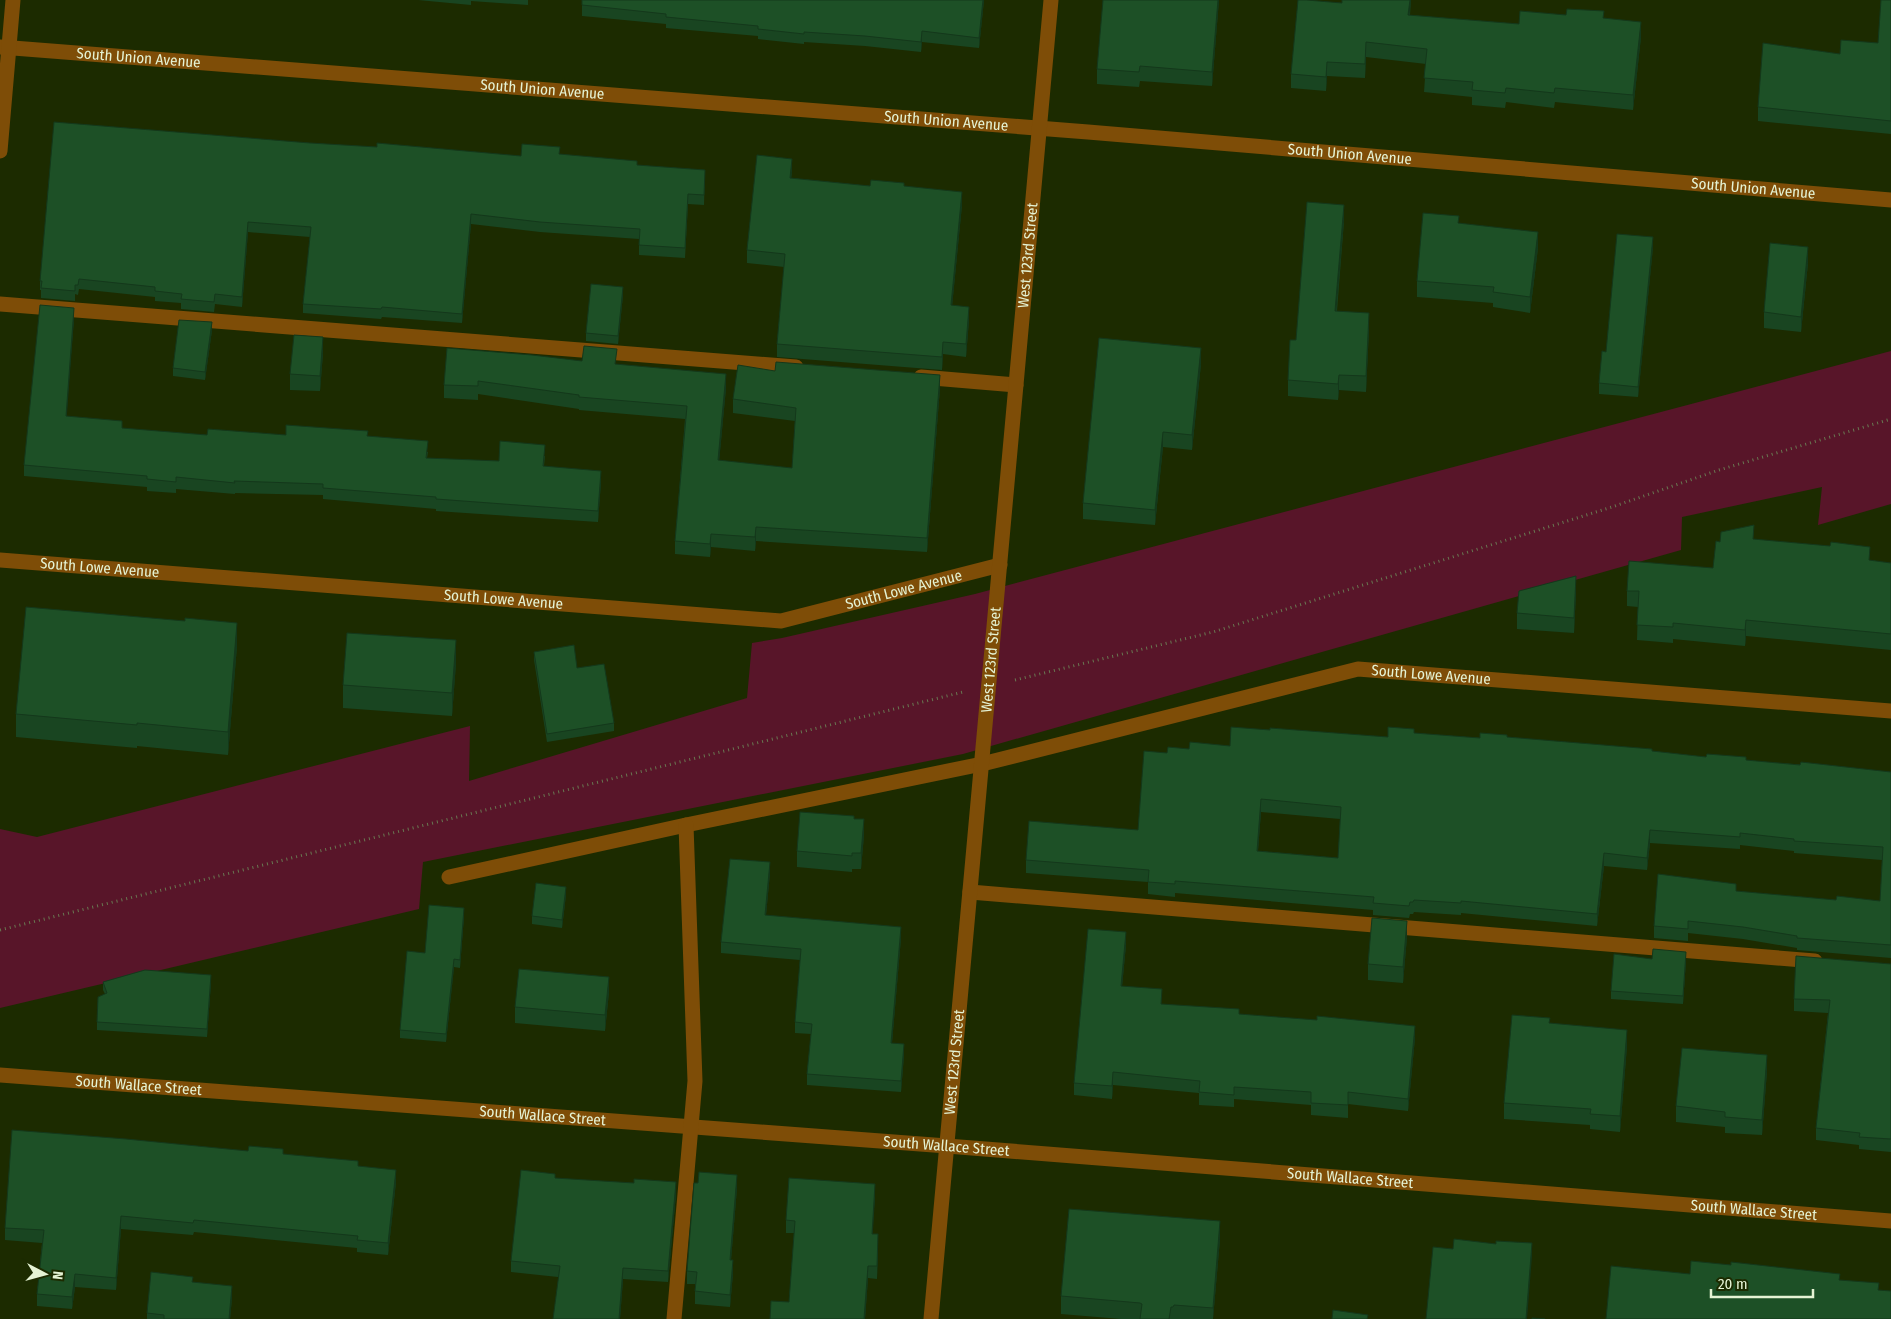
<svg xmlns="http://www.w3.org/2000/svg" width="1891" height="1319" viewBox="0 0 1891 1319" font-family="'Fira Sans Condensed',sans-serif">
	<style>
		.green { fill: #581529 }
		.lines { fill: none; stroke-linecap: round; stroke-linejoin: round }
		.path { stroke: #697852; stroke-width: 3; stroke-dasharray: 1 4; stroke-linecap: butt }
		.minor { stroke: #7e4d07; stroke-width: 15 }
		.wall { fill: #194521; fill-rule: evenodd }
		.shaded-wall { fill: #14381b }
		.building { fill: #1d5026; stroke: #14381b; fill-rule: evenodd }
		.labels { text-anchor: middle; stroke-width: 4; stroke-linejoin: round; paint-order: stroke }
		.street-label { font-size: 15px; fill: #e5f3d4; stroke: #1c2b00 }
	</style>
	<rect width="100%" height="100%" fill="#1c2b00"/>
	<polygon class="green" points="1891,351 1891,504 1818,525 1822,487 1682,517 1681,550 963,754 423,862 419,909 0,1008 0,829 37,837 470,726 469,781 747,698 752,643 782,638 975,594"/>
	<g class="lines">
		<g class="path">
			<polyline points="1015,680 1213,632 1612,507 1719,470 1891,419"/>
			<polyline points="0,930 963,692"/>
		</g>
		<g class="minor">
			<path id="s1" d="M0,47L1088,132L1891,200"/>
			<polyline points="0,151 13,0"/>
			<polyline points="0,304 796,367"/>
			<polyline points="921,377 1016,385"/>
			<path id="s2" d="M0,560L781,621L1000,565"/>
			<path id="s3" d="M449,877L686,825L982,764L1358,669L1891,711"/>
			<polyline points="970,892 1815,961"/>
			<path id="s4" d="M0,1075L947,1146L1891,1221"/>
			<polyline points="674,1319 695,1081 686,825"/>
			<path id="s5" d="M931,1319L1051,0"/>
		</g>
	</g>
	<g class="wall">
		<polygon points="418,0 528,0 528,5 471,1 471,5"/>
		<polygon points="582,0 984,0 979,48 922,42 921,52 865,46 804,42 804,44 758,39 758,36 666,28 666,24 582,16"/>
		<polygon points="1219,0 1212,86 1140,81 1139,87 1097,84 1097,69"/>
		<polygon points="1411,0 1410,15 1519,24 1566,15 1604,18 1641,37 1633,110 1555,102 1554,108 1506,102 1505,108 1472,105 1472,97 1424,92 1426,64 1366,57 1365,78 1327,76 1326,91 1291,88 1291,74 1342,3"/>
		<polygon points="1891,0 1891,134 1758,121 1758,107 1840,54 1878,43"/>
		<polygon points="310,143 521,156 560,154 637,165 705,170 704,205 688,204 685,258 639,255 639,239 540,232 471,224 462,323 382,317 381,319 303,313 303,304 310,237 248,232 242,307 215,304 214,312 181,309 181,303 155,301 155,297 79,289 78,295 75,294 75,301 41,298 41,290 40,290 40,281"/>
		<polygon points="792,172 791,178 870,186 904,186 962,205 952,306 969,320 966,357 943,354 942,370 777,357 777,344 784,267 747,263 747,250"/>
		<polygon points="1344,221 1337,311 1369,329 1366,392 1339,390 1338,400 1288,396 1288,380 1296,340"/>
		<polygon points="1459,223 1538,248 1530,313 1493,307 1493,303 1417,297 1417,281"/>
		<polygon points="1653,247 1638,397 1599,394 1599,383 1606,352"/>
		<polygon points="1808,263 1801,332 1764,328 1764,312"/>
		<polygon points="623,295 618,344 586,341 586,333"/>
		<polygon points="74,319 66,416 122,429 207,435 286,435 368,436 428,452 427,458 499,461 545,456 544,466 601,482 598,522 436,511 436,509 323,499 323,495 235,493 235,494 176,489 176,493 147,491 147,487 24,476 24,465"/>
		<polygon points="212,330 205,380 173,376 173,368"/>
		<polygon points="323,353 320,391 290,390 290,374"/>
		<polygon points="582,361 617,364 726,388 719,461 792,468 795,421 733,413 733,399 775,371 940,388 927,552 756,541 755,551 711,547 710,557 675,554 675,541 685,419 579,410 579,409 478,394 478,400 444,398 444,385"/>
		<polygon points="1201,364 1192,450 1163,447 1155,525 1083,519 1083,503"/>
		<polygon points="1754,539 1870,561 1891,563 1891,650 1746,636 1745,646 1673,639 1673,643 1637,640 1638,607 1627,606 1627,591 1713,568 1720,542"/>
		<polygon points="1576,592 1574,633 1517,629 1517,613"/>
		<polygon points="237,646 228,755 137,746 137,748 16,737 16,714"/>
		<polygon points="534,652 577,668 614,723 614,731 547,742 534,660"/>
		<polygon points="456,663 452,716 343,708 343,685"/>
		<path d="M1414,733L1480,738L1507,737L1652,751L1706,757L1891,772V958L1797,950V948L1743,939L1688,933V941L1654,938V926L1736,891L1836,900L1880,901L1882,860L1794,853V851L1740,845V849L1650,843L1647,870L1604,866L1597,926L1461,913V915L1414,912L1413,914H1410L1409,918L1373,915V910L1175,893V897L1148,894V882L1026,873V860L1138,830L1167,753L1189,749L1230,746L1388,737ZM1261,812L1340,819L1338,858L1258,851Z"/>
		<polygon points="854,819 864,835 861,869 852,869 852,872 797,867 797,851"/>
		<polygon points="770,873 766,915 901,938 892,1043 904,1055 901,1092 807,1085 807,1074 811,1034 795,1033 795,1022 800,960 721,953 721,942"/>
		<polygon points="566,895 562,928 532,924 532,916"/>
		<polygon points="464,916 460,968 454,967 446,1042 400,1038 400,1030 425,953"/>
		<polygon points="1407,937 1403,983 1368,980 1368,964"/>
		<polygon points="1126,945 1122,986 1162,1004 1415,1038 1408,1111 1348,1104 1348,1118 1311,1115 1311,1105 1234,1099 1234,1107 1199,1105 1199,1093 1113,1085 1112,1099 1074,1095 1074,1083"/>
		<polygon points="1652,959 1686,960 1683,1004 1611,999 1611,991"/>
		<polygon points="1891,964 1891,1152 1859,1149 1859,1145 1816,1140 1816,1128 1828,1013 1794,1011 1794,999"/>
		<polygon points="103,982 211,983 207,1037 97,1030 97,1022 105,994 103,990"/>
		<polygon points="609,992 605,1031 515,1023 515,1007"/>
		<polygon points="1550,1023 1627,1046 1620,1132 1590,1129 1590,1125 1504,1119 1504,1103"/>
		<polygon points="1767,1071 1762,1135 1725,1133 1725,1127 1676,1122 1676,1106"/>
		<polygon points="283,1154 358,1166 396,1182 388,1255 357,1252 357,1248 194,1232 193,1235 121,1229 116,1290 75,1287 72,1309 37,1306 37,1294 42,1243 5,1240 5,1228"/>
		<polygon points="555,1178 676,1194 668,1282 623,1279 620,1319 558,1277 511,1272 511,1261"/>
		<polygon points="737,1188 731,1260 733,1273 730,1307 695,1304 695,1284 687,1284 687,1271"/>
		<polygon points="875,1197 872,1234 878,1247 877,1279 868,1278 865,1319 770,1319 789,1302 794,1233 786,1233 786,1220"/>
		<polygon points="1220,1239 1213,1319 1121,1319 1061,1314 1061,1296"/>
		<polygon points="193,1282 232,1298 230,1319 147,1319 147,1313"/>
	</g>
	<g class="shaded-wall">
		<polygon points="983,0 984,0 979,48 979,38"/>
		<polygon points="1218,0 1219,0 1212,86 1212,72"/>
		<polygon points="1410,0 1411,0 1408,29 1408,15"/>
		<polygon points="1641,22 1641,37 1633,110 1633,95"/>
		<polygon points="922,31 922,42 921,52 921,42"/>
		<polygon points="1366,42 1366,57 1365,78 1365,64"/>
		<polygon points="1327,62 1327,76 1326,91 1326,77"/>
		<polygon points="792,159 792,172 790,191 790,178"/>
		<polygon points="962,192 962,205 951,318 951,305"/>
		<polygon points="1344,205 1344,221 1335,327 1335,311"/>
		<polygon points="471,214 471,224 462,323 462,314"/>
		<polygon points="248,222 248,232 242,307 242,297"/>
		<polygon points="1538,232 1538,248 1530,313 1530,297"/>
		<polygon points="1653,237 1653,247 1638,397 1638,387"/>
		<polygon points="1808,247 1808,263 1801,332 1801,317"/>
		<polygon points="623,287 623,295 618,344 618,336"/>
		<polygon points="969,307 969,320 966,357 966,344"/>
		<polygon points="74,308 74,319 66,427 66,416"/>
		<polygon points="1369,313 1369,329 1366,392 1366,376"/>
		<polygon points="212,322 212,330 205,380 205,372"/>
		<polygon points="323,337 323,353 320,391 320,376"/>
		<polygon points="943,342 943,354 942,370 942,357"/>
		<polygon points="1201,348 1201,364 1192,450 1192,435"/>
		<polygon points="726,374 726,388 718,474 718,460"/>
		<polygon points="940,375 940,388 927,552 927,538"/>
		<polygon points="1339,375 1339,390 1338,400 1338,384"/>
		<polygon points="1163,432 1163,447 1155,525 1155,510"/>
		<polygon points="601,471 601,482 598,522 598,511"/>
		<polygon points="756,527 756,541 755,551 755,537"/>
		<polygon points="711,534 711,547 710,557 710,544"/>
		<polygon points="1576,576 1576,592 1574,633 1574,618"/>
		<polygon points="1746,620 1746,636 1745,646 1745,630"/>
		<polygon points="237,623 237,646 228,755 228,732"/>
		<polygon points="456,640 456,663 452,716 452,693"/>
		<polygon points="1261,799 1261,812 1257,863 1257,851"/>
		<polygon points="864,819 864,835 861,869 861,853"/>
		<polygon points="1650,830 1650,843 1647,870 1647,858"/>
		<polygon points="1604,853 1604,866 1597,926 1597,914"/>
		<polygon points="770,862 770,873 765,926 765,915"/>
		<polygon points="566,887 566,895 562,928 562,920"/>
		<polygon points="464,908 464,916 460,968 460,960"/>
		<polygon points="1407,921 1407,937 1403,983 1403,967"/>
		<polygon points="901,927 901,938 891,1054 891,1043"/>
		<polygon points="1126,932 1126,945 1121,998 1121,986"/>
		<polygon points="1686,952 1686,960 1683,1004 1683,996"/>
		<polygon points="454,959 454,967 446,1042 446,1034"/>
		<polygon points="211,975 211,983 207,1037 207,1029"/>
		<polygon points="609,977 609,992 605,1031 605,1015"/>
		<polygon points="1415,1026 1415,1038 1408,1111 1408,1099"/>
		<polygon points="1627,1030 1627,1046 1620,1132 1620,1116"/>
		<polygon points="904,1044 904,1055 901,1092 901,1081"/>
		<polygon points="1767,1055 1767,1071 1762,1135 1762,1120"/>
		<polygon points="1113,1072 1113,1085 1112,1099 1112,1086"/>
		<polygon points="396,1170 396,1182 388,1255 388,1243"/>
		<polygon points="737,1175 737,1188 730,1272 730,1260"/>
		<polygon points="676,1182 676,1194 668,1282 668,1271"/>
		<polygon points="875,1184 875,1197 872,1247 872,1234"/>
		<polygon points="121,1216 121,1229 116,1290 116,1278"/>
		<polygon points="1220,1221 1220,1239 1213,1319 1213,1308"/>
		<polygon points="878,1234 878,1247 877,1279 877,1266"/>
		<polygon points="1532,1243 1532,1256 1527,1319 1526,1319"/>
		<polygon points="733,1260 733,1273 730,1307 730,1295"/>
		<polygon points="868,1266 868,1278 865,1319 864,1319"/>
		<polygon points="623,1268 623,1279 620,1319 619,1319"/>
		<polygon points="75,1274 75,1287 72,1309 72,1297"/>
		<polygon points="232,1286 232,1298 230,1319 229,1319"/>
	</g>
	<g class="building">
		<polygon points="582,0 983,0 979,38 922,31 921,42 865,36 804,32 804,34 758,29 758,26 666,17 666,14 582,5"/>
		<polygon points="1103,0 1218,0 1212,72 1140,66 1139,72 1097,69"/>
		<polygon points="1298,0 1307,0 1342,3 1342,0 1410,0 1408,15 1519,24 1520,11 1566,15 1567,9 1604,11 1603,18 1641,22 1633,95 1555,88 1554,93 1506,88 1505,93 1472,90 1473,82 1424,78 1427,49 1366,42 1365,64 1327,62 1326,77 1291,74"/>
		<polygon points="1881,0 1891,0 1891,121 1758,107 1763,43 1840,54 1841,40 1878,43"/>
		<polygon points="54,122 310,143 377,147 377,143 521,156 522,144 560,147 559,154 637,161 637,165 705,170 704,195 688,194 685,248 639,245 640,229 540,222 471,214 462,314 382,307 381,309 303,304 311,227 248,222 242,297 215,294 214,302 181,299 182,294 155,291 155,287 79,279 78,285 75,285 75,291 41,288 42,281 40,281"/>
		<polygon points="757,155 792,159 790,178 870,186 871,180 904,183 904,186 962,192 951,305 969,307 966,344 943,342 942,357 777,344 785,254 747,250"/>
		<polygon points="1307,202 1344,205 1335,311 1369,313 1366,376 1339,375 1338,384 1288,380 1290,340 1296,340"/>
		<polygon points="1423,213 1459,216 1458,223 1538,232 1530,297 1493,292 1494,287 1417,281"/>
		<polygon points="1617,234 1653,237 1638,387 1599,383 1602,351 1606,352"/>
		<polygon points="1770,243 1808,247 1801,317 1764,312"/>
		<polygon points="591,284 623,287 618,336 586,333"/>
		<polygon points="40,305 74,308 66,416 122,421 122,428 207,435 208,429 286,435 286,425 368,431 367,436 428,441 426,458 499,461 500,441 545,445 543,466 601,471 598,511 436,499 436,497 323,488 323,484 234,481 235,483 176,477 176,482 147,479 147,476 24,465"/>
		<polygon points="179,320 212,322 205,372 173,368"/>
		<polygon points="294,335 323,337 320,376 290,374"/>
		<polygon points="1099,338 1201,348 1192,435 1163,432 1155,510 1083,503"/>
		<polygon points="584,346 617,349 615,364 726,374 718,460 792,468 796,408 733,399 738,365 775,371 776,362 940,375 927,538 756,527 755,537 711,534 710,544 675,541 687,406 579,397 579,395 478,381 478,386 444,385 447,348 532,355 582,361"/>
		<polygon points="1754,525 1753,539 1830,546 1831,542 1870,547 1869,560 1891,563 1891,634 1746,620 1745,630 1673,623 1673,627 1637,625 1639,591 1627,591 1629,561 1713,568 1716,541 1720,542 1721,532"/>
		<polygon points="1576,576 1574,618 1517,613 1519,591"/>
		<polygon points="26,607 185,621 185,618 237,623 228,732 137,723 137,725 16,714"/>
		<polygon points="347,633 456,640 452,693 343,685"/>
		<polygon points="574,645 577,668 604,664 614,723 547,734 534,652"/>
		<path d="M1231,727L1270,730V728L1388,737V727L1414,729V733L1480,738V733L1507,735V737L1652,749V751L1706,757L1707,754L1746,757V760L1800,765L1801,762L1891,772V945L1797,938V936L1743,927L1688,921V929L1654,926L1658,874L1736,884V891L1836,900L1837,896L1880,901L1883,847L1794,841V839L1740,833V837L1650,830L1647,858L1604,853L1597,914L1461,901V903L1414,900L1413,902H1410L1409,906L1373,903L1374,897L1175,881V884L1148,882L1149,870L1026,860L1029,821L1138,830L1144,751L1167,753L1168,747L1189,749L1190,742L1230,746ZM1261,799L1341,807L1338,858L1257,851Z"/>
		<polygon points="800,812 854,816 854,819 864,819 861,853 852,853 852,856 797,851"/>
		<polygon points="730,859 770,862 765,915 901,927 891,1043 904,1044 901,1081 807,1074 812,1024 795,1022 801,949 721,942"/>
		<polygon points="536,883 566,887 562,920 532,916"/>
		<polygon points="429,905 464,908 460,960 454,959 446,1034 400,1030 407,951 425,953"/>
		<polygon points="1372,918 1407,921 1403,967 1368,964"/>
		<polygon points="1088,929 1126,932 1121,986 1162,989 1161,1004 1239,1009 1239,1014 1317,1020 1317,1016 1415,1026 1408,1099 1348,1092 1348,1105 1311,1103 1311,1092 1234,1087 1234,1095 1199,1092 1200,1081 1113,1072 1112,1086 1074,1083"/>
		<polygon points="1653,949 1686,952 1683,996 1611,991 1614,954 1652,959"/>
		<polygon points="1796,956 1891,964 1891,1139 1859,1137 1860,1133 1816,1128 1830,1000 1794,999"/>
		<polygon points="519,969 609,977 605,1015 515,1007"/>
		<polygon points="145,970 211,975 207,1029 97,1022 98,997 107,993 103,982"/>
		<polygon points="1512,1015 1550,1018 1549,1023 1627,1030 1620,1116 1590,1114 1591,1109 1504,1103"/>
		<polygon points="1682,1048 1767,1055 1762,1120 1725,1117 1725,1112 1676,1106"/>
		<polygon points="12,1130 126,1139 248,1151 249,1146 283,1149 283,1154 358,1161 358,1166 396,1170 388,1243 357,1240 358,1236 194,1220 193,1223 121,1216 116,1278 75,1274 72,1297 37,1294 44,1230 5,1228"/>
		<polygon points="521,1170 555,1174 555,1178 634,1183 634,1179 676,1182 668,1271 623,1268 619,1319 553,1319 560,1266 511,1261"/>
		<polygon points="699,1172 737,1175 730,1260 733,1260 730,1295 695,1291 697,1272 687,1271 694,1183 698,1183"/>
		<polygon points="789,1178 875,1184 872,1234 878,1234 877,1266 868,1266 864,1319 770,1319 771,1301 789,1302 795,1221 786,1220"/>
		<polygon points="1069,1209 1220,1221 1213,1308 1174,1305 1173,1307 1171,1307 1169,1319 1140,1319 1142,1304 1140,1303 1061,1296"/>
		<polygon points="1454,1239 1496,1244 1496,1241 1532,1243 1526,1319 1426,1319 1433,1247 1453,1249"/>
		<polygon points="1691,1261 1731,1265 1731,1262 1840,1274 1839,1280 1879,1283 1878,1290 1891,1291 1891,1319 1606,1319 1611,1266 1690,1274"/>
		<polygon points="151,1272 193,1277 192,1282 232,1286 229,1319 164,1319 164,1315 147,1313"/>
		<polygon points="1333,1310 1368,1315 1367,1319 1332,1319"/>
		<polygon points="1532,1318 1545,1319 1532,1319"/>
	</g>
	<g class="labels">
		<g class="street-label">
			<text dy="5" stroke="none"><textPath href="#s1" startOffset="139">South Union Avenue</textPath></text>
			<text dy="5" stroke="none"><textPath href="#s1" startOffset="544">South Union Avenue</textPath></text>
			<text dy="5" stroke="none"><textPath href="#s1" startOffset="949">South Union Avenue</textPath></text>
			<text dy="5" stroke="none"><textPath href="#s1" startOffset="1354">South Union Avenue</textPath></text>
			<text dy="5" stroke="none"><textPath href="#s1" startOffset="1759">South Union Avenue</textPath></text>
			<text dy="5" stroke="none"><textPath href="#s5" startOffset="1068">West 123rd Street</textPath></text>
			<text dy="5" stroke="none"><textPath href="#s2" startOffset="100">South Lowe Avenue</textPath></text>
			<text dy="5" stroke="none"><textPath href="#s2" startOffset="910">South Lowe Avenue</textPath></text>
			<text dy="5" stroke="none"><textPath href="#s2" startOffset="505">South Lowe Avenue</textPath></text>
			<text dy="5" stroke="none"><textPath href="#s5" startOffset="662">West 123rd Street</textPath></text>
			<text dy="5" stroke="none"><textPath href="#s3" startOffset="1006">South Lowe Avenue</textPath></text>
			<text dy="5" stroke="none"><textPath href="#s5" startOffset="258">West 123rd Street</textPath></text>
			<text dy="5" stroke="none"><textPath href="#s4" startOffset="139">South Wallace Street</textPath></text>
			<text dy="5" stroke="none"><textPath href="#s4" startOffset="544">South Wallace Street</textPath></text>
			<text dy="5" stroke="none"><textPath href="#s4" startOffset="949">South Wallace Street</textPath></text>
			<text dy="5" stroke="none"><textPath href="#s4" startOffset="1354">South Wallace Street</textPath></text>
			<text dy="5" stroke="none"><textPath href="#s4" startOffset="1759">South Wallace Street</textPath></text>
		</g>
	</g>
	<g transform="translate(45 1274) rotate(96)" stroke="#1c2b00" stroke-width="4" paint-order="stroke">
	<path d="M0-4L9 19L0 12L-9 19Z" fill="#e5f3d4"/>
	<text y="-8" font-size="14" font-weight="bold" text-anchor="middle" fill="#e5f3d4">N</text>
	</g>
	<path d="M1711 1289v8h102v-8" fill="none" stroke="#e5f3d4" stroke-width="2.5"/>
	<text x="1718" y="1289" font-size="15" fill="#e5f3d4" stroke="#1c2b00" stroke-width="4" paint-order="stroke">20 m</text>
</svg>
